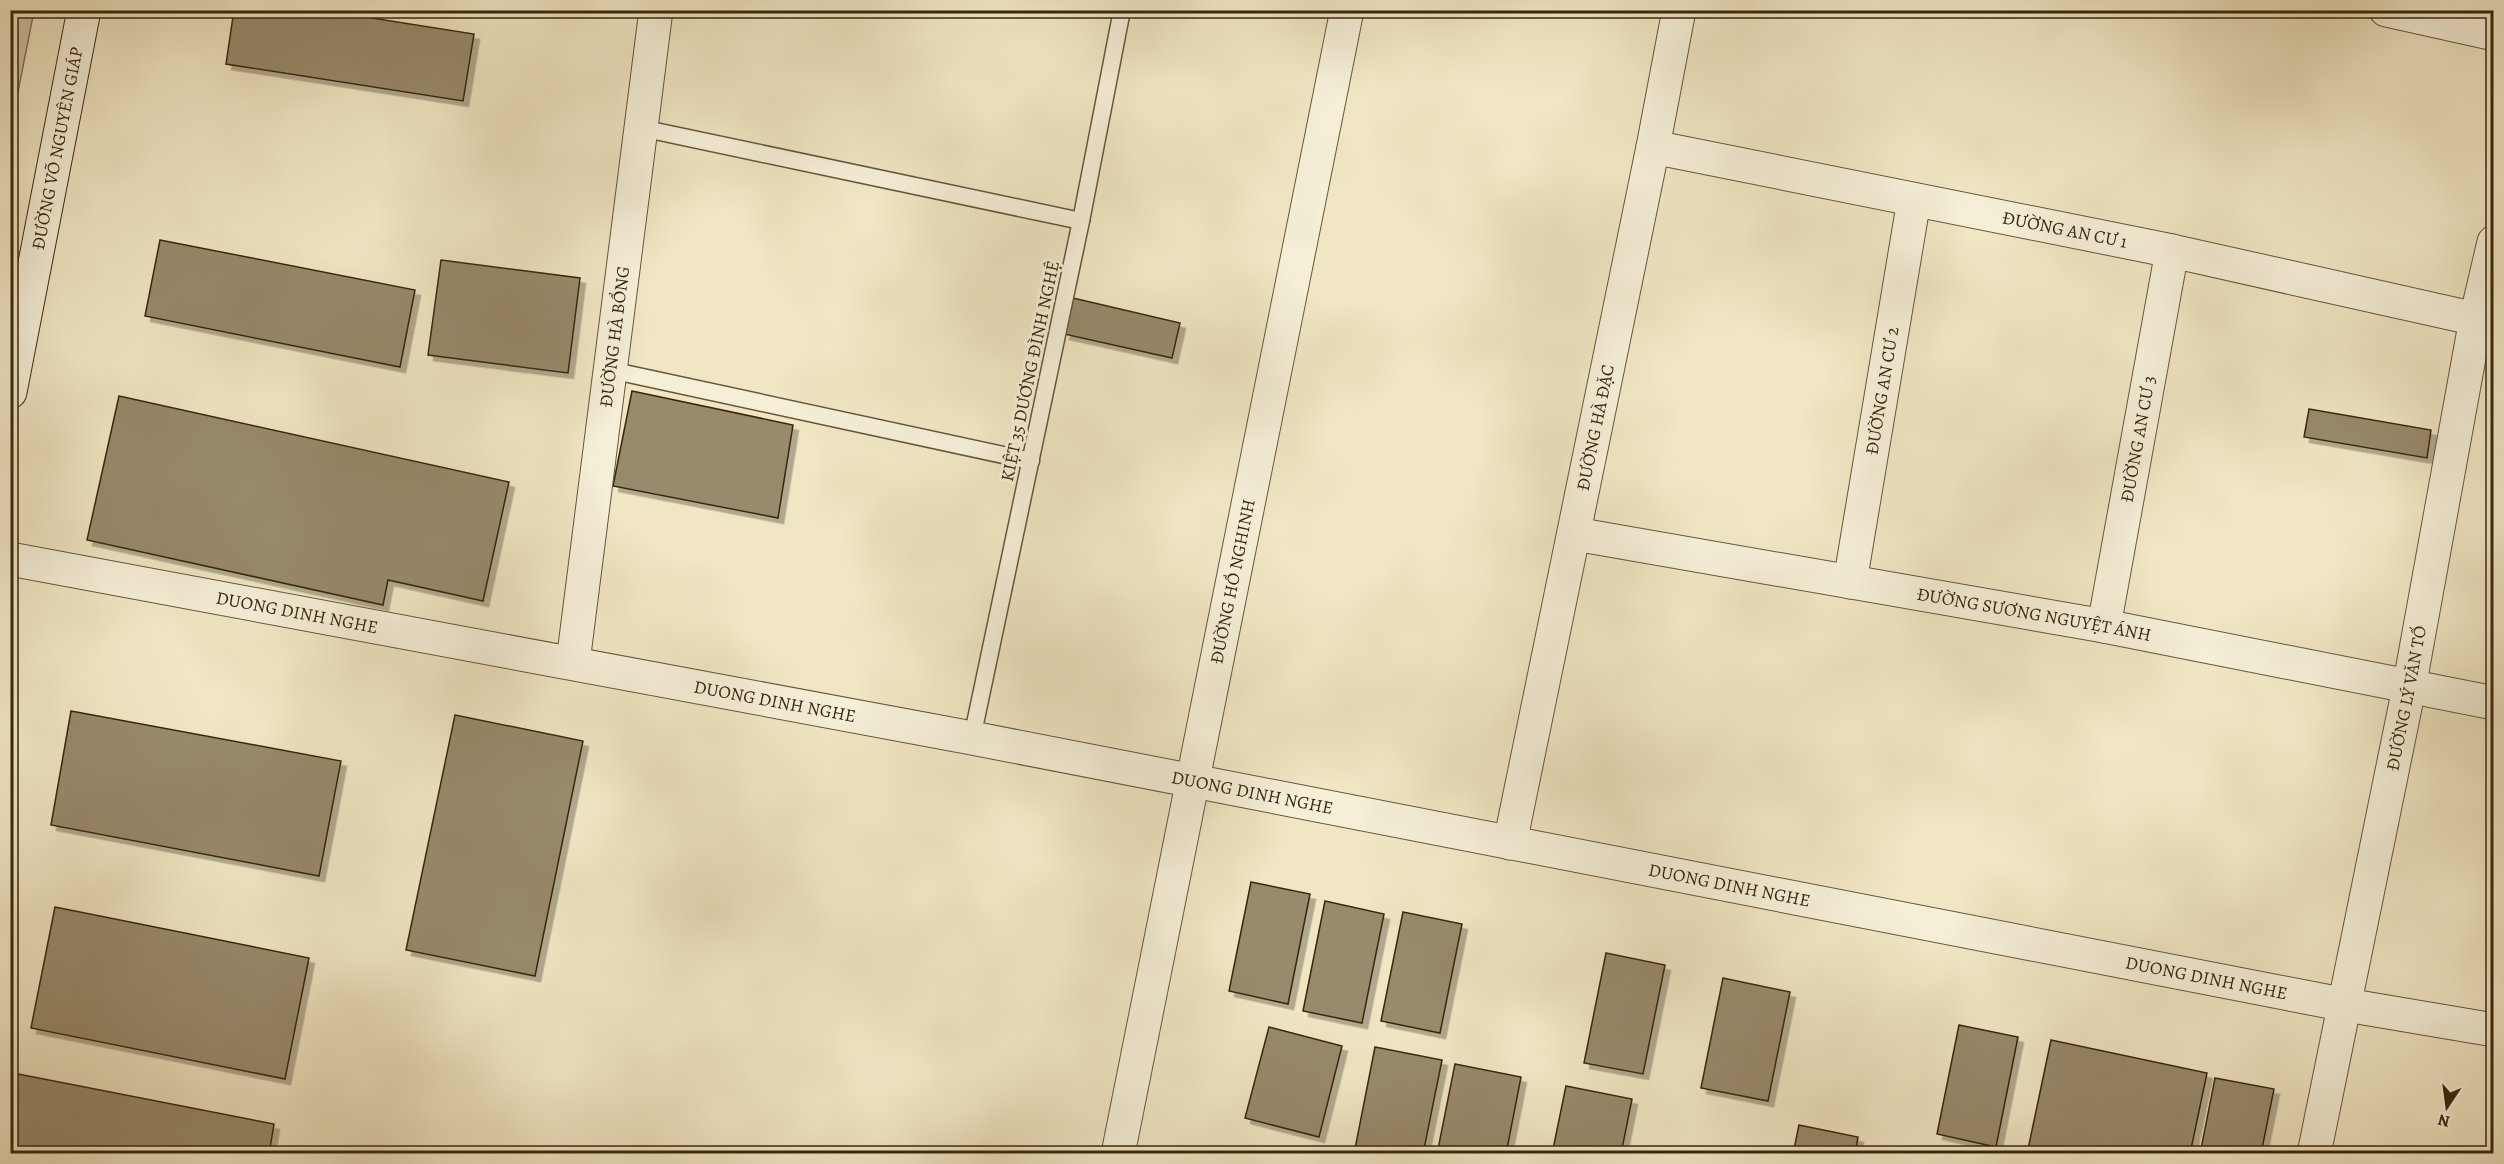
<svg xmlns="http://www.w3.org/2000/svg" width="2504" height="1164" viewBox="0 0 2504 1164" font-family="Alegreya,serif">
	<style>
		.green { fill: #d1c5a4; stroke: #847658; stroke-width: 1.5 }
		.building { fill: #988a6c; stroke: #38260d; stroke-width: 1.5; filter: url(#shadow) }
		.lines { fill: none; stroke-linecap: round; stroke-linejoin: round }
		.service-casing { stroke: #66563a; stroke-width: 19 }
		.minor-casing { stroke: #66563a; stroke-width: 35 }
		.tertiary-casing { stroke: #66563a; stroke-width: 35 }
		.secondary-casing { stroke: #38260d; stroke-width: 35 }
		.service { stroke: #f5efd8; stroke-width: 16 }
		.minor { stroke: #f5efd8; stroke-width: 33 }
		.tertiary { stroke: #f5efd8; stroke-width: 33 }
		.secondary { stroke: #f5efd8; stroke-width: 33 }
		.labels { text-anchor: middle; stroke-width: 6; stroke-linejoin: round; paint-order: stroke }
		.street-label { font-size: 18px; fill: #38260d; stroke: #f5efd8 }
	</style>
	<defs>
		<filter id="shadow"><feDropShadow dx="5.5" dy="5.5" stdDeviation="0" flood-color="#0004"/></filter>
	</defs>
	<rect width="100%" height="100%" fill="#f0e6c3"/>
	<filter id="stains"><feTurbulence type="fractalNoise" baseFrequency=".00333" numOctaves="4"/><feColorMatrix values="0 0 0 0 .2 0 0 0 0 .09 0 0 0 0 .02 0 0 0 .5 -.17"/></filter>
	<radialGradient id="worn" r=".72"><stop offset=".6" stop-color="#630" stop-opacity="0"/><stop offset="1" stop-color="#630" stop-opacity=".3"/></radialGradient>
	<polygon class="green" points="11,10 34,11 11,127 10,11"/>
	<g class="building">
		<polygon points="234,10 321,10 474,34 463,101 226,64"/>
		<polygon points="160,240 415,290 400,367 145,316"/>
		<polygon points="441,260 580,278 568,373 428,355"/>
		<polygon points="1073,298 1180,323 1172,358 1064,334"/>
		<polygon points="632,391 793,425 778,518 613,486"/>
		<polygon points="119,396 509,482 483,601 388,580 383,605 87,540"/>
		<polygon points="2309,409 2431,430 2427,458 2304,437"/>
		<polygon points="71,711 341,761 319,876 51,825"/>
		<polygon points="455,715 583,741 535,976 406,950"/>
		<polygon points="1251,882 1310,894 1288,1004 1229,991"/>
		<polygon points="1325,901 1384,914 1362,1023 1303,1011"/>
		<polygon points="55,907 309,958 285,1079 31,1028"/>
		<polygon points="1403,912 1462,924 1440,1033 1381,1021"/>
		<polygon points="1606,953 1665,965 1643,1074 1584,1063"/>
		<polygon points="1723,978 1790,992 1768,1101 1701,1088"/>
		<polygon points="1959,1025 2018,1037 1996,1147 1937,1134"/>
		<polygon points="1269,1027 1342,1046 1319,1137 1245,1118"/>
		<polygon points="2051,1040 2207,1073 2190,1154 2027,1154"/>
		<polygon points="1375,1047 1442,1060 1423,1154 1354,1154"/>
		<polygon points="1455,1064 1521,1077 1506,1154 1437,1154"/>
		<polygon points="13,1073 274,1124 269,1154 10,1154 10,1088"/>
		<polygon points="2215,1078 2274,1089 2261,1154 2200,1154"/>
		<polygon points="1566,1086 1632,1099 1621,1154 1552,1154"/>
		<polygon points="1799,1125 1858,1137 1855,1154 1793,1154"/>
	</g>
	<g class="lines">
		<g class="service-casing">
			<g id="service">
				<polyline points="641,128 1081,221"/>
				<polyline points="610,370 1031,461"/>
				<polyline points="972,738 1081,221 1122,10"/>
			</g>
		</g>
		<g class="minor-casing">
			<g id="minor">
				<path id="s1" d="M1653,147L2172,251L2476,319"/>
				<path id="s2" d="M1575,534L2104,626L2494,703"/>
				<path id="s3" d="M10,559L972,738L2346,1005L2494,1030"/>
				<path id="s4" d="M1850,582L1914,200"/>
				<path id="s5" d="M2104,626L2172,251"/>
				<path id="s6" d="M573,662L656,10"/>
				<path id="s7" d="M1510,843L1653,147L1679,10"/>
				<path id="s8" d="M2314,1154L2409,688L2476,319L2494,242"/>
			</g>
		</g>
		<g class="tertiary-casing">
			<g id="tertiary">
				<polyline points="2386,10 2494,34"/>
				<path id="s9" d="M1118,1154L1347,10"/>
			</g>
		</g>
		<g class="secondary-casing">
			<g id="secondary">
				<path id="s10" d="M10,392L84,10"/>
			</g>
		</g>
		<use href="#service" class="service"/>
		<use href="#minor" class="minor"/>
		<use href="#tertiary" class="tertiary"/>
		<use href="#secondary" class="secondary"/>
	</g>
	<g class="labels">
		<g class="street-label">
			<text dy="6" stroke="none"><textPath href="#s10" startOffset="248">ĐƯỜNG VÕ NGUYÊN GIÁP</textPath></text>
			<text dy="6" stroke="none"><textPath href="#s1" startOffset="420">ĐƯỜNG AN CƯ 1</textPath></text>
			<text dy="6" stroke="none"><textPath href="#s6" startOffset="328">ĐƯỜNG HÀ BỔNG</textPath></text>
			<text transform="translate(1030 371) rotate(-78)" y="6">KIỆT 35 DƯƠNG ĐÌNH NGHỆ</text>
			<text dy="6" stroke="none"><textPath href="#s4" startOffset="194">ĐƯỜNG AN CƯ 2</textPath></text>
			<text dy="6" stroke="none"><textPath href="#s7" startOffset="424">ĐƯỜNG HÀ ĐẶC</textPath></text>
			<text dy="6" stroke="none"><textPath href="#s5" startOffset="190">ĐƯỜNG AN CƯ 3</textPath></text>
			<text dy="6" stroke="none"><textPath href="#s9" startOffset="584">ĐƯỜNG HỒ NGHINH</textPath></text>
			<text dy="6" stroke="none"><textPath href="#s3" startOffset="292">DUONG DINH NGHE</textPath></text>
			<text dy="6" stroke="none"><textPath href="#s2" startOffset="466">ĐƯỜNG SƯƠNG NGUYỆT ÁNH</textPath></text>
			<text dy="6" stroke="none"><textPath href="#s8" startOffset="465">ĐƯỜNG LÝ VĂN TỐ</textPath></text>
			<text dy="6" stroke="none"><textPath href="#s3" startOffset="778">DUONG DINH NGHE</textPath></text>
			<text dy="6" stroke="none"><textPath href="#s3" startOffset="1264">DUONG DINH NGHE</textPath></text>
			<text dy="6" stroke="none"><textPath href="#s3" startOffset="1750">DUONG DINH NGHE</textPath></text>
			<text dy="6" stroke="none"><textPath href="#s3" startOffset="2236">DUONG DINH NGHE</textPath></text>
		</g>
	</g>
	<rect width="2504" height="1164" fill="none" stroke="#f0e6c3" stroke-width="36"/>
	<rect x="12" y="12" width="2480" height="1140" fill="none" stroke="#38260d" stroke-width="3"/>
	<rect x="18" y="18" width="2468" height="1128" fill="none" stroke="#38260d" stroke-width="1.5"/>
	<g transform="translate(2447 1107) rotate(193)" stroke="#f5efd8" stroke-width="4.5" paint-order="stroke">
	<path d="M0-4.5L10 22L0 15L-10 22Z" fill="#38260d"/>
	<text y="-9" font-size="16" font-weight="bold" text-anchor="middle" fill="#38260d">N</text>
	</g>
	<rect width="100%" height="100%" filter="url(#stains)"/>
	<rect width="100%" height="100%" fill="url(#worn)"/>
</svg>
